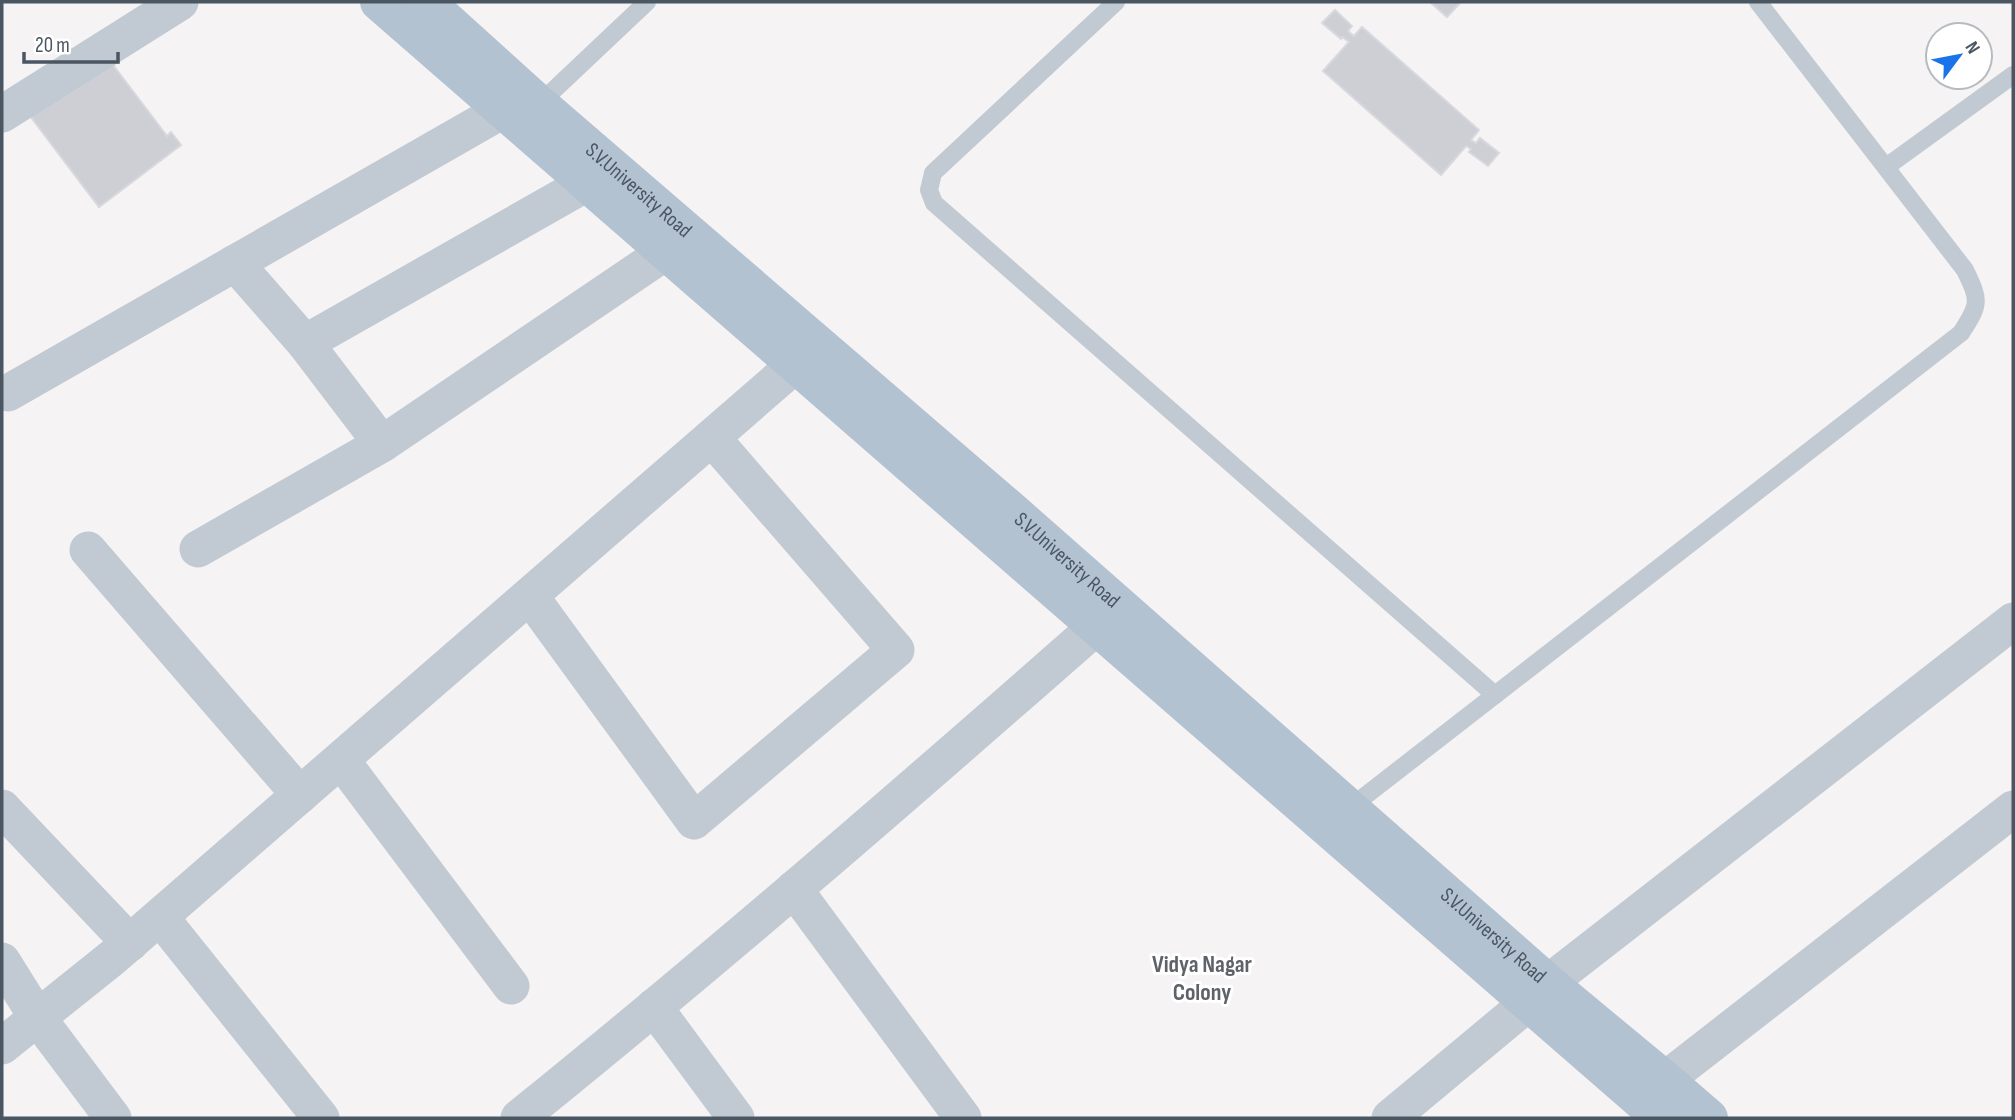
<svg xmlns="http://www.w3.org/2000/svg" width="2015" height="1120" viewBox="0 0 2015 1120" font-family="'Sofia Sans Condensed',sans-serif">
	<style>
		.building { fill: #cdcfd5; stroke: #d7d9de; stroke-width: 2 }
		.lines { fill: none; stroke-linecap: round; stroke-linejoin: round }
		.lane { stroke: #c1cad2; stroke-width: 18 }
		.street { stroke: #c1cad2; stroke-width: 37 }
		.primary { stroke: #b3c2d1; stroke-width: 38 }
		.labels { text-anchor: middle; stroke-width: 6; stroke-linejoin: round; paint-order: stroke }
		.street-label { font-size: 21px; fill: #4a5661; stroke: #fff }
		.quarter-label { font-size: 24px; font-weight: bold; fill: #5f6368; stroke: #fff }
	</style>
	<rect width="100%" height="100%" fill="#f5f3f3"/>
	<g class="building">
		<polygon points="1430,2 1461,2 1447,17"/>
		<polygon points="1335,10 1352,26 1348,31 1354,36 1362,27 1479,130 1471,140 1476,143 1480,138 1499,153 1488,166 1469,152 1471,149 1466,146 1441,175 1323,71 1349,42 1342,37 1341,39 1322,23"/>
		<polygon points="107,57 167,136 171,132 181,145 99,207 30,116"/>
	</g>
	<g class="lines">
		<g class="lane">
			<polyline points="1116,2 933,173 929,190 934,203 1495,695"/>
			<polyline points="539,104 647,2"/>
			<polyline points="1886,167 2013,75"/>
			<path d="M1347,810L1961,333C1980,304 1980,301 1965,270L1758,2"/>
		</g>
		<g class="street">
			<polyline points="2,114 180,2"/>
			<polyline points="235,263 305,343 382,444 667,251"/>
			<polyline points="305,343 587,183"/>
			<polyline points="8,393 503,110"/>
			<polyline points="198,549 382,444"/>
			<polyline points="88,550 300,795"/>
			<polyline points="530,596 694,821 896,650 712,438"/>
			<polyline points="341,760 511,986"/>
			<polyline points="2,808 130,943"/>
			<polyline points="794,889 963,1118"/>
			<polyline points="160,917 321,1118"/>
			<polyline points="2,961 37,1017 113,1118"/>
			<polyline points="1548,983 2013,621"/>
			<polyline points="654,1007 736,1118"/>
			<polyline points="2,1046 112,958 818,345"/>
			<polyline points="1665,1080 2013,809"/>
			<path d="M519,1118C716,959 907,793 1097,626"/>
			<polyline points="1390,1118 1528,1003"/>
		</g>
		<g class="primary">
			<polyline points="379,2 1661,1118"/>
			<path id="s1" d="M426,2L539,104L1013,512L1548,983L1665,1080L1709,1118"/>
		</g>
	</g>
	<g class="labels">
		<g class="street-label">
			<text dy="7" stroke="none"><textPath href="#s1" startOffset="284">S.V.University Road</textPath></text>
			<text dy="7" stroke="none"><textPath href="#s1" startOffset="850">S.V.University Road</textPath></text>
			<text dy="7" stroke="none"><textPath href="#s1" startOffset="1418">S.V.University Road</textPath></text>
		</g>
		<g class="quarter-label">
			<text x="1202" y="972">Vidya Nagar<tspan x="1202" dy="28">Colony</tspan></text>
		</g>
	</g>
	<rect width="2015" height="1120" fill="none" stroke="#4a5661" stroke-width="7"/>
	<g transform="translate(1959 56) rotate(58)"><circle r="33" fill="#ffffff" stroke="#b7bbc0" stroke-width="2"/>
	<path d="M0-5L12 26L0 18L-12 26Z" fill="#1a73e8"/>
	<text y="-10" font-size="19" font-weight="bold" text-anchor="middle" fill="#4a5661">N</text>
	</g>
	<path d="M24 52v10h94v-10" fill="none" stroke="#4a5661" stroke-width="3.5"/>
	<text x="35" y="52" font-size="21" fill="#4a5661" stroke="#ffffff" stroke-width="5" paint-order="stroke">20 m</text>
</svg>
